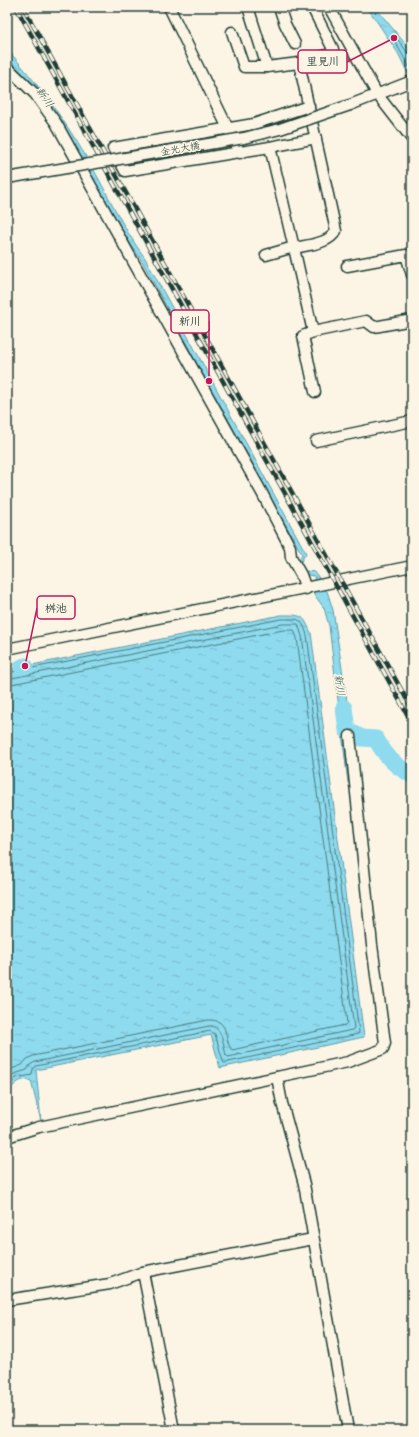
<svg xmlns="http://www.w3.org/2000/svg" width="419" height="1437" viewBox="0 0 419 1437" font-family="'Playpen Sans','Klee One',sans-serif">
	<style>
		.water { fill: url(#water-ripples); stroke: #629ba4 }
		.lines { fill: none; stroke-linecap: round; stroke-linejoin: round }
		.shore { stroke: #4b7c7e; stroke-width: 1 }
		.river { stroke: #8edaee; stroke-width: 17 }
		.minor-casing { stroke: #1f3d34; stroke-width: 13 }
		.minor { stroke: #fcf5e5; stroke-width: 10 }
		.rail-casing { stroke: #1f3d34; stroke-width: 4.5 }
		.rail { stroke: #fcf5e5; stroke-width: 3; stroke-dasharray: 9; stroke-linecap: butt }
		.minor-bridge-casing { stroke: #1f3d34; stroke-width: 13; stroke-linecap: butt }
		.minor-bridge { stroke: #fcf5e5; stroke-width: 10 }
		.labels { text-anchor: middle; stroke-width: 3; stroke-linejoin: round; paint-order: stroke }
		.street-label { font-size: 10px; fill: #1f3d34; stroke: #fcf5e5 }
		.water-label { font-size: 11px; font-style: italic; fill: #355c59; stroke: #fcf5e5 }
		.leader { fill: none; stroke: #c2185b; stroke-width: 1.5 }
		.callout-dot { fill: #c2185b; stroke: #fcf5e5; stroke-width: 1.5 }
		.callout { fill: #fcf5e5; stroke: #c2185b; stroke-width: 1.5 }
		.callout-label { font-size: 11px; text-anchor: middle; font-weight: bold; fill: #1f3d34 }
	</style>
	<defs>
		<pattern id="water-ripples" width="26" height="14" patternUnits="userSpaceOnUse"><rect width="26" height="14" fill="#8edaee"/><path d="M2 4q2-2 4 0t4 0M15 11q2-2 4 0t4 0" fill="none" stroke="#7abccd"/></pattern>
	</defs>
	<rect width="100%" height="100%" fill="#fcf5e5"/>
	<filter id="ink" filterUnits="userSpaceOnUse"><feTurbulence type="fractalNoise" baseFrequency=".025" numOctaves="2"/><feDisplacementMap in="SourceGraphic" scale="8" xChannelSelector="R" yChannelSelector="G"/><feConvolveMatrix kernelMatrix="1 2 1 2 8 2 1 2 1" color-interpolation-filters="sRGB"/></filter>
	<g filter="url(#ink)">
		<g class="water">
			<polygon points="367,7 375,7 412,52 412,82 398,53"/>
			<path d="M7,49C37,83 62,116 85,155C106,189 121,226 145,258L306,553L300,563L305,571L315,572L327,591L333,610L349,714L350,723L346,735L352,782L348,783L329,626L324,608L308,586L315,582L314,576L303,574L298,562L302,554L239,443L142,261C115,223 95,180 71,140C54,112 36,80 7,63Z"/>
			<path d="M281,615C302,615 303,614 311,633L364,1037L220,1068L211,1035L36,1070L41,1121L31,1081C21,1076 12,1086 7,1094V670Z"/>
		</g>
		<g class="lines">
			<g class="shore">
				<polyline points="412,54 407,52 396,37 393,38 412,72"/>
				<path d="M7,673L281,619C300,619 301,617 307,635L359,1032L358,1034L224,1063L223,1061L215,1034L210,1031L36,1066L33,1069L32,1075L16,1078L7,1087"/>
				<path d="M7,679L282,624H298L302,636L354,1028L352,1030L228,1057L226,1055C223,1045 223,1026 209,1026L35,1062L30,1065L27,1070L14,1074L7,1080"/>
				<path d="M7,685L283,630H294L297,638L347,1023L345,1025L232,1050C223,1040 231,1019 208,1020L33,1056L27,1059L22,1065L7,1071"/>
			</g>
			<g class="river">
				<polyline points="22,667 25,666"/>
				<path d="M344,708L347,730L362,738L376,739C386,757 394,765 412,775"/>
			</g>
			<g class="minor-casing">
				<g id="minor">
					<polyline points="169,7 240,153"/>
					<polyline points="248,7 267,67"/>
					<polyline points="279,7 285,24 295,44"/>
					<path d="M312,7L333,49L330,54L299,63L336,231C329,244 307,245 294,248L313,332L366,321L374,327L412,320"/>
					<polyline points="329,7 377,94 412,139"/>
					<polyline points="232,32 244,67 267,67 299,63"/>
					<polyline points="7,67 35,94 56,123 262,493 290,547 291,557 301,575 306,589"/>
					<polyline points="350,105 412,81"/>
					<polyline points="270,147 125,171 113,148 254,124 309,106"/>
					<polyline points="294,248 270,147 316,138"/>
					<polyline points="266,255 294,247"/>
					<polyline points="347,266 406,255 412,275"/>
					<polyline points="313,332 303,336 315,392"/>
					<polyline points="316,441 412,421"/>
					<polyline points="7,649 412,566"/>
					<polyline points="277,1077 282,1103 304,1184 348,1430"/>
					<polyline points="7,1137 39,1127 348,1062 383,1049 385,1043 372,945 350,736"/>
					<polyline points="143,1272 174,1430"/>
					<polyline points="7,1300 110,1284 143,1272 313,1239"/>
				</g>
			</g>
			<use href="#minor" class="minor"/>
			<g class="rail-casing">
				<g id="rail">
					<polyline points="16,7 412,723"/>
					<polyline points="23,7 412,709"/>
				</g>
			</g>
			<use href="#rail" class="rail"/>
			<g class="minor-bridge-casing">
				<polyline id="minor-bridge" points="7,178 244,138 280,129 350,105"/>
			</g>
			<use href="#minor-bridge" class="minor-bridge"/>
		</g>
	</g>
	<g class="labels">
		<g class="street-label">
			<text transform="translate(180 148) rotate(-10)" y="4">金光大橋</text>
		</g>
		<g class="water-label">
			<text transform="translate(45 97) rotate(55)" y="4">新川</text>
			<text transform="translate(340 685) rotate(82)" y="4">新川</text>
		</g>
	</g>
	<path class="leader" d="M394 38L347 62M209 381L209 321M25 666L37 608"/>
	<g class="callout-dot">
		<circle cx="394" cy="38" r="4"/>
		<circle cx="209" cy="381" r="4"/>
		<circle cx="25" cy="666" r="4"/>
	</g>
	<g class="callout">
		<rect x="298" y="50" width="49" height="23" rx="4"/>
		<rect x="171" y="310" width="38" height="23" rx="4"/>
		<rect x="37" y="596" width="38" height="23" rx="4"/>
	</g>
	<g class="callout-label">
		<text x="323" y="65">里見川</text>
		<text x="190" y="325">新川</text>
		<text x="56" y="612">桝池</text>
	</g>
	<rect width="419" height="1437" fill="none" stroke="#fcf5e5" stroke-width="24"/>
	<rect x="12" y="12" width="395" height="1413" fill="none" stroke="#1f3d34" stroke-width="1.5" filter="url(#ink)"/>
</svg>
